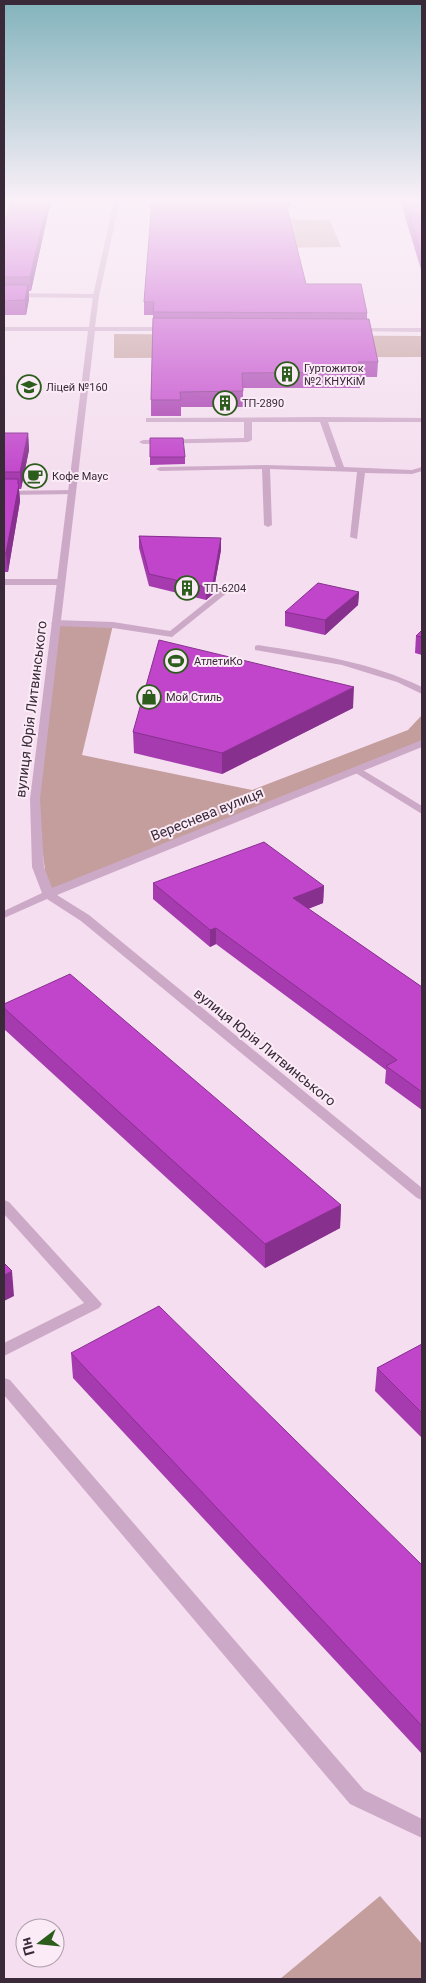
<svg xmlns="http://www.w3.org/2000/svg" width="426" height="1983" viewBox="0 0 426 1983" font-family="Roboto,sans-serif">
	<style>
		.green { fill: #c49e9d }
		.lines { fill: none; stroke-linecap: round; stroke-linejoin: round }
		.service { fill: #cda9c8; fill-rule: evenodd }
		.minor { fill: #cda9c8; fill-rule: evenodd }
		.wall { fill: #a63baf }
		.shaded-wall { fill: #87308e }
		.building { fill: #c145cb; stroke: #87308e }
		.labels { text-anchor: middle; stroke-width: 4; stroke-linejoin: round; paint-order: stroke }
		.far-poi-label { font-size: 11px; fill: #392939; stroke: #fbebf7; text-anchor: start }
		.street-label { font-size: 14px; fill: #392939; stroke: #fbebf7 }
	</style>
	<rect width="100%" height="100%" fill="#f4deef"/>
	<g class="green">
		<polygon points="268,219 330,220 341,247 273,248"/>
		<polygon points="114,334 422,336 422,357 114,358"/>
		<polygon points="56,623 113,625 82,755 252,790 408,730 422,715 422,743 48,894 36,799"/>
		<polygon points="380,1896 422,1944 422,1979 280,1979"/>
	</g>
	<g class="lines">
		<g class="service">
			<polygon points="4,293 96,294 99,296 96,298 4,297"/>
			<polygon points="323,417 422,418 422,422 328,422 344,467 412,470 422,467 422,471 412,474 365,473 357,539 350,537 357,472 270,469 272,525 268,527 264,525 262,469 160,471 156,469 160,467 266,465 336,467 320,422 252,422 252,440 248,442 143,444 139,442 143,440 244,438 244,422 146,422 146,418 149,418"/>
			<polygon points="73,490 76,490 76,494 4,495 4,491"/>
			<polygon points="4,579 61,579 65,582 61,585 4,585"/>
			<polygon points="230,583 234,586 233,588 172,637 113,628 56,626 51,623 56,620 113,622 170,631"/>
			<path d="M258,645C314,654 371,662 422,687V694L397,682L342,665L255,650V646Z"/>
			<polygon points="358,767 422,806 422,814 354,772 353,770 354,768"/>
			<polygon points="4,1200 9,1202 102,1304 99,1308 4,1356 4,1343 84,1303 4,1214"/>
			<polygon points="4,1378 10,1380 364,1790 422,1819 422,1838 350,1804 4,1395"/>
		</g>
		<g class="minor">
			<polygon points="114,200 120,200 99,296 95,327 170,327 173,329 170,331 95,331 40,799 44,867 52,888 422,740 422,747 57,895 89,915 422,1188 422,1200 417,1198 81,921 47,899 4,918 4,911 42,893 32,867 30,799 88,331 4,331 4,327 89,327 93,296"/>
			<polygon points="355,328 422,328 422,332 353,331 352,330"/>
		</g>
	</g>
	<g class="wall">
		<polygon points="51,200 31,291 29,291 29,299 26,315 5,315 4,319 4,226"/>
		<polygon points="152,200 291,200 291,207 287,207 306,284 367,313 367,319 378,362 377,377 361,377 360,388 243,388 243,407 181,407 181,416 151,416 151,400 153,315 144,315 144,302"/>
		<polygon points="400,200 422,200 422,273"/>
		<polygon points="4,433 28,433 29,450 21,489 19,489 20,501 8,572 4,572"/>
		<polygon points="150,457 185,457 185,464 150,465"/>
		<polygon points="139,536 221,538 221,550 213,594 206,600 149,586 139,548"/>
		<polygon points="359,592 358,605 325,635 285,626 285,612"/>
		<polygon points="422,630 422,655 415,653 416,636"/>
		<polygon points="353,708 222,774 134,753 133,732"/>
		<polygon points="153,883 324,886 323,903 308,909 422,987 422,1110 385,1083 386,1070 216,944 210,947 153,899"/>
		<polygon points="4,1004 341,1205 340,1228 265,1268 4,1029"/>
		<polygon points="422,1344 422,1438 375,1391 377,1368"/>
		<polygon points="71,1353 422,1565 422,1754 73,1378"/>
	</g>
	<g class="shaded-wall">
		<polygon points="48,200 51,200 31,291 30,277"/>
		<polygon points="28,285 29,299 26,315 25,300"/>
		<polygon points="4,300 5,315 4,319"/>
		<polygon points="28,433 29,450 21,489 20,472"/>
		<polygon points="18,479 20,501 8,572 6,553"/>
		<polygon points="221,538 221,550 213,594 206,600 206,587"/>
		<polygon points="359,592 358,605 325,635 325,620"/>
		<polygon points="354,687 353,708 222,774 222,753"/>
		<polygon points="324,886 323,903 292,915 293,898"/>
		<polygon points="216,928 216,944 210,947 210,930"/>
		<polygon points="341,1205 340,1228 265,1268 265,1244"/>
		<polygon points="12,1271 14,1296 4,1301 4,1275"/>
	</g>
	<g class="building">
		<polygon points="11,200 48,200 30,277 4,277 4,226"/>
		<polygon points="152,200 285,200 306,284 361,284 367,313 153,312 154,302 144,302"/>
		<polygon points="405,200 422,200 422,258"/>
		<polygon points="4,285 28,285 25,300 4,301"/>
		<polygon points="153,318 369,319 378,362 358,362 361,372 242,373 243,391 180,392 181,400 151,400"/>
		<polygon points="4,433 28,433 20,472 4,472"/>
		<polygon points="150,438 183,438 185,457 150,457"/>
		<polygon points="4,479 18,479 18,484 19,484 6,553 4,554"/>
		<polygon points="139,536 221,538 213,582 206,587 149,574"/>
		<polygon points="318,583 359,592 325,620 285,612"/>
		<polygon points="422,630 422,637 416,636"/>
		<polygon points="159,640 354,687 222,753 133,732"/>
		<polygon points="264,842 324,886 293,898 422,987 422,1092 386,1066 397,1060 216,928 210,930 153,883"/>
		<polygon points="70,974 341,1205 265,1244 4,1008 4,1004"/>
		<polygon points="4,1263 12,1271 4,1275"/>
		<polygon points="159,1306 422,1565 422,1726 71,1353"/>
		<polygon points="422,1344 422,1413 377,1368"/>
	</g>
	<linearGradient id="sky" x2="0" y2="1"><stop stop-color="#82b3bc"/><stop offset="0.42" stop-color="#faf0f8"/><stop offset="1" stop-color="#faf0f8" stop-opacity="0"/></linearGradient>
	<rect width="426" height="478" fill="url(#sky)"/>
	<defs>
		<g id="building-ring" transform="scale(1.25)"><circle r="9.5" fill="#fbebf7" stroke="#2d5d1c" stroke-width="1.5"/><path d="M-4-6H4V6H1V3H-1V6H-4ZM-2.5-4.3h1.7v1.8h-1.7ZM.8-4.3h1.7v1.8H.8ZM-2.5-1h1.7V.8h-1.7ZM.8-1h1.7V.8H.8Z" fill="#2d5d1c"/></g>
		<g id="school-ring" transform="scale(1.25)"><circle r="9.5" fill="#fbebf7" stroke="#2d5d1c" stroke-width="1.5"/><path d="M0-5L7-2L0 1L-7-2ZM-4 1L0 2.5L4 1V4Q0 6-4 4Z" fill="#2d5d1c"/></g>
		<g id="cafe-ring" transform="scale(1.25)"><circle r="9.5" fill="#fbebf7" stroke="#2d5d1c" stroke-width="1.5"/><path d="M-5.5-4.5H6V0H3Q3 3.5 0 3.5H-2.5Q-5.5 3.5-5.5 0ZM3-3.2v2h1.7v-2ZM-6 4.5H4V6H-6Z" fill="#2d5d1c"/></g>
		<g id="stadium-ring" transform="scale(1.25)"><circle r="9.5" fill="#fbebf7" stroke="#2d5d1c" stroke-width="1.5"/><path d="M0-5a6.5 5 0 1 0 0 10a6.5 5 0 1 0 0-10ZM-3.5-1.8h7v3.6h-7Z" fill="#2d5d1c"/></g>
		<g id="shop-ring" transform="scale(1.25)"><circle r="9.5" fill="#fbebf7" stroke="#2d5d1c" stroke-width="1.5"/><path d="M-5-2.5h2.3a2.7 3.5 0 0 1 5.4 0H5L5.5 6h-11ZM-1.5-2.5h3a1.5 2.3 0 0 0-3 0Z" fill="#2d5d1c"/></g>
	</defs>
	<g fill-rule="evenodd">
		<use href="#building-ring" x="287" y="374"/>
		<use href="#school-ring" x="29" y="387"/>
		<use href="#building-ring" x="225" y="403"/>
		<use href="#cafe-ring" x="35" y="476"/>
		<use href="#building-ring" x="187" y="588"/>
		<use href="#stadium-ring" x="176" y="661"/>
		<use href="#shop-ring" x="149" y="697"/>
	</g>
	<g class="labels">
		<g class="far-poi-label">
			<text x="304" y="372">Гуртожиток<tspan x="304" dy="13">№2 КНУКіМ</tspan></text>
			<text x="46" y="391">Ліцей №160</text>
			<text x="242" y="407">ТП-2890</text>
			<text x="52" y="480">Кофе Маус</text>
			<text x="204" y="592">ТП-6204</text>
			<text x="194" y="665">АтлетиКо</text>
			<text x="166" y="701">Мой Стиль</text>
		</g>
		<g class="street-label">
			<text transform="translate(31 709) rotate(-83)" y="5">вулиця Юрія Литвинського</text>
			<text transform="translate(207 814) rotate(-22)" y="5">Вереснева вулиця</text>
			<text transform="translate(265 1047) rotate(39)" y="5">вулиця Юрія Литвинського</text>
		</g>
	</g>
	<rect width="426" height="1983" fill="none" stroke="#392939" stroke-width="10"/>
	<g transform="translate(40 1943) rotate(254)"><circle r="24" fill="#fbebf7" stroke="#ad9dab"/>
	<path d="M0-4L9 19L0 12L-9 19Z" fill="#2d5d1c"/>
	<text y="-8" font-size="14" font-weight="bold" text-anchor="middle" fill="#392939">Пн</text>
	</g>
</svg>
